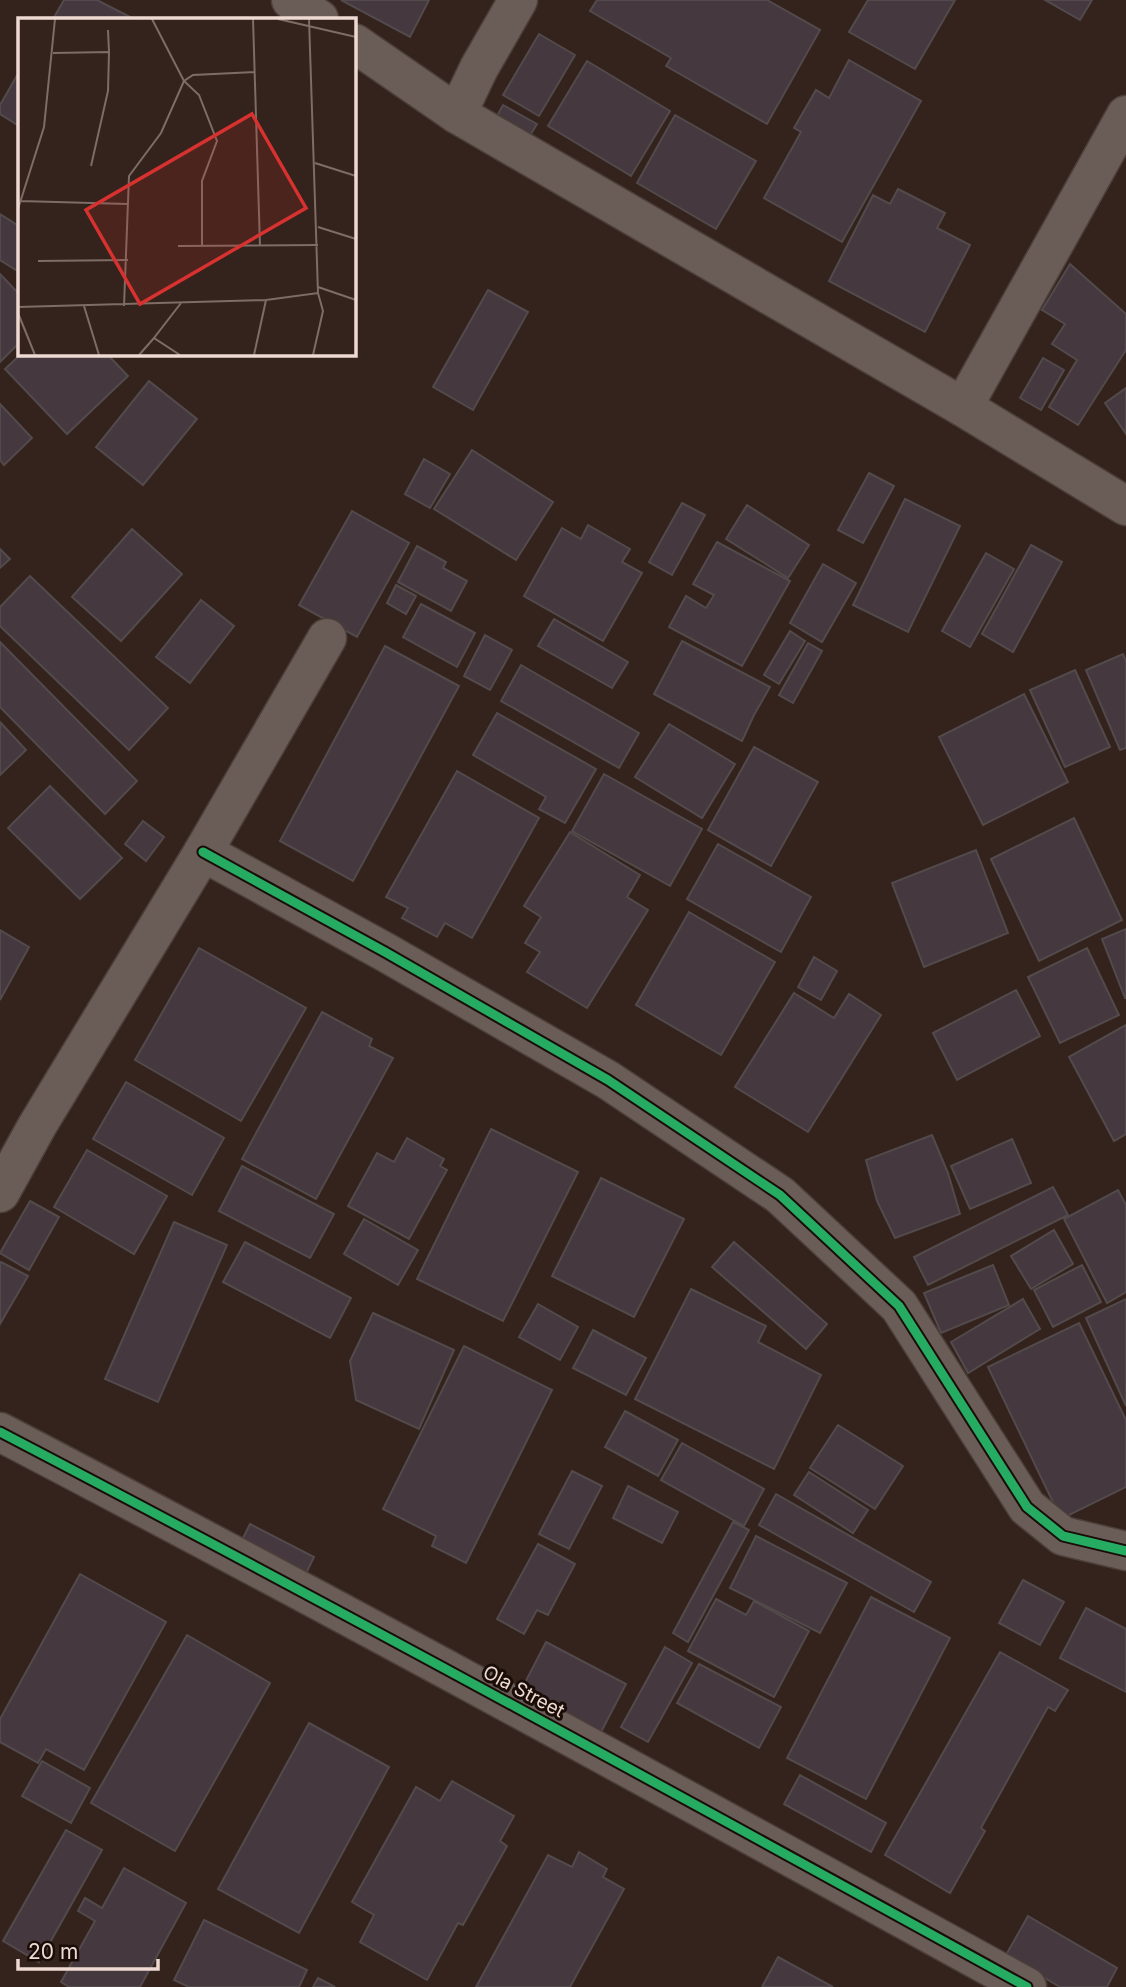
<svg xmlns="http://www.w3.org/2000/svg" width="1126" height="1987" viewBox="0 0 1126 1987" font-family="Inter,sans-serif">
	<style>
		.building { fill: #45393f; stroke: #534a4c; stroke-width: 2 }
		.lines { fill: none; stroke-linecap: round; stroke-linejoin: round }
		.minor-casing { stroke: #4c3e39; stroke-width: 41 }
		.minor { stroke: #6a5d58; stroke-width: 38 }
		.cycleway-casing { stroke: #1a0d08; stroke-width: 13 }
		.cycleway { stroke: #26ab63; stroke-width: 9 }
		.labels { text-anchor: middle; stroke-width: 6; stroke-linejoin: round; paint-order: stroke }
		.street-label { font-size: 19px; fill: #eedad2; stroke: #1a0d08 }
		.inset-road { fill: none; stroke: #7e6c65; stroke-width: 2 }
		.view { fill: #d73130; fill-opacity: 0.15; stroke: #d73130; stroke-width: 3.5 }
		.inset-edge { fill: none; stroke: #eedad2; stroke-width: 3.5 }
	</style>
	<rect width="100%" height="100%" fill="#33231c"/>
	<g class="building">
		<polygon points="64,0 97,0 134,19 53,19"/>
		<polygon points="341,0 429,0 410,37"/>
		<polygon points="597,0 767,0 820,30 767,124 666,66 671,58 590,11"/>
		<polygon points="868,0 955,0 915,69 849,32"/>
		<polygon points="1045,0 1092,0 1080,20"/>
		<polygon points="539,34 575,55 539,116 503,95"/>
		<polygon points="849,60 921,101 842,242 764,198 801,132 794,128 816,90 829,98"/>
		<polygon points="587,61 670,111 631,176 548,126"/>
		<polygon points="19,72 19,126 0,114 0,105"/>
		<polygon points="503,105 537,124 521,150 488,132"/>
		<polygon points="675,115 756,161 716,229 637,183"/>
		<polygon points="898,189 945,213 937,228 970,245 925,332 829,281 873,195 890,204"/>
		<polygon points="0,214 19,226 19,272 0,260"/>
		<polygon points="1070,264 1126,314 1126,350 1078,425 1049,407 1077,360 1052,344 1065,324 1042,310"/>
		<polygon points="0,274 19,294 19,343 0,362"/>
		<polygon points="488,290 528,312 473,410 433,387"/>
		<polygon points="21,354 107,354 128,376 67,434 5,369"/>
		<polygon points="1043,358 1064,370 1041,410 1020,398"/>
		<polygon points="149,381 197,419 143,485 96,447"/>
		<polygon points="1126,388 1126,434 1105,403"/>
		<polygon points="0,404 32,438 4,465 0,460"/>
		<polygon points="472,450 553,502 516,560 434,509"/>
		<polygon points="424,459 450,474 430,508 405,494"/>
		<polygon points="869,473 894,486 863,543 838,530"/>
		<polygon points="905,499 960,526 908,632 853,605"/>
		<polygon points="682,503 705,515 672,575 649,562"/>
		<polygon points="747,505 809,545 788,578 726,539"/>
		<polygon points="352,511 409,543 357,637 299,605"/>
		<polygon points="588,525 630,549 622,562 642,573 603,641 524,596 562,528 581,539"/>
		<polygon points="132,529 182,574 121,641 72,597"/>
		<polygon points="717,542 790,581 742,666 669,627 686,596 706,608 714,595 693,584"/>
		<polygon points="1031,545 1062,562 1013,652 982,634"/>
		<polygon points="417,546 446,562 443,568 467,581 451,611 398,582"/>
		<polygon points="0,549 10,559 0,568"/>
		<polygon points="986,553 1014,569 970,647 942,631"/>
		<polygon points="823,564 856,583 822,642 790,623"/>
		<polygon points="30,576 168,708 129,750 0,626 0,607"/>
		<polygon points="396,585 416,596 406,614 387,603"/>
		<polygon points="201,600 234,626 190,683 156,657"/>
		<polygon points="421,604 475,633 457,667 403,637"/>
		<polygon points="554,619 628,662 612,688 538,646"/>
		<polygon points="790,631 805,641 779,684 764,675"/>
		<polygon points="485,635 512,650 490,690 464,676"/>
		<polygon points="682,641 770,687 754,715 742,741 654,694"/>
		<polygon points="0,642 137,781 105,814 0,707"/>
		<polygon points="808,643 822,651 793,703 779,695"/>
		<polygon points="385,646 459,686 353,881 280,841"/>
		<polygon points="1123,654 1126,661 1126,748 1120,750 1086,670"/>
		<polygon points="521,665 639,733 619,768 501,701"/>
		<polygon points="1075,670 1110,747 1065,767 1030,690"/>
		<polygon points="1024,694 1068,782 983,825 939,737"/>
		<polygon points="497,713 596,769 565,823 539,809 546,797 473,755"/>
		<polygon points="0,722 26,750 0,775"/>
		<polygon points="669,724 735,764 702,818 635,777"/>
		<polygon points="754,747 818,782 771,866 708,830"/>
		<polygon points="457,771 539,818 472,938 445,923 437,937 402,918 408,908 386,897"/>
		<polygon points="604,774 702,829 670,886 572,831"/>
		<polygon points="50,786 122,858 80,899 8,828"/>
		<polygon points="1074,818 1122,920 1039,961 991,859"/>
		<polygon points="143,821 164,837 146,861 125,844"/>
		<polygon points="570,832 640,875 627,897 648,910 587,1008 527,972 540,952 525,943 541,917 524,906"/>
		<polygon points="718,844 811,897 781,952 687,899"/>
		<polygon points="976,850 1008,933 924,967 892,883"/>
		<polygon points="689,912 775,962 721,1055 636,1005"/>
		<polygon points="1126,929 1126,998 1125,998 1102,939"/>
		<polygon points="0,930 29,947 0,1000"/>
		<polygon points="199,948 306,1008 241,1121 135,1060"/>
		<polygon points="1087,948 1119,1015 1060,1043 1028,977"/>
		<polygon points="814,957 837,971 821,1000 798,987"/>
		<polygon points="1016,990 1040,1036 957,1080 933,1033"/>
		<polygon points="794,993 834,1018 849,994 881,1015 808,1132 735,1087"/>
		<polygon points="322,1012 372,1039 369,1046 393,1058 316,1199 242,1159"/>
		<polygon points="1126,1025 1126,1134 1114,1141 1069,1057"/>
		<polygon points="126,1082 224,1138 192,1195 93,1139"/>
		<polygon points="491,1129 578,1172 503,1321 417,1279"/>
		<polygon points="932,1135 948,1173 960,1214 895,1238 877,1201 866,1160"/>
		<polygon points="407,1138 444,1159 440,1166 447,1170 409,1239 348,1206 377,1153 394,1162"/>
		<polygon points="1012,1139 1031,1183 970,1209 951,1166"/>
		<polygon points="87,1150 167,1196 134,1254 54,1207"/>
		<polygon points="242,1166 334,1214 310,1258 219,1211"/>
		<polygon points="601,1178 684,1219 634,1317 552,1276"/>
		<polygon points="1053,1187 1068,1215 928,1285 914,1257"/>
		<polygon points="1118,1190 1126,1205 1126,1292 1107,1303 1064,1219"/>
		<polygon points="30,1201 59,1217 29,1270 0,1253"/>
		<polygon points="364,1219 418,1250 398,1285 344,1254"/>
		<polygon points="174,1222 227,1245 158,1402 105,1379"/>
		<polygon points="1054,1230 1073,1264 1031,1289 1011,1256"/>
		<polygon points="245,1242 351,1298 330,1338 223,1282"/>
		<polygon points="734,1242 827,1324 806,1349 712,1267"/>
		<polygon points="1,1262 28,1276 0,1324 0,1264"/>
		<polygon points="993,1265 1009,1305 941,1333 924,1293"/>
		<polygon points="1082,1265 1101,1302 1053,1327 1034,1290"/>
		<polygon points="691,1289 766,1326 758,1342 821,1375 774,1469 635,1399"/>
		<polygon points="1023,1299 1040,1329 968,1373 951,1342"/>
		<polygon points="1126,1299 1126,1406 1086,1318"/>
		<polygon points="538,1304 578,1327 560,1360 519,1337"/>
		<polygon points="373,1313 454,1350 419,1429 356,1400 350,1361"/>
		<polygon points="1079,1323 1126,1420 1126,1487 1061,1519 988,1367"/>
		<polygon points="593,1330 646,1358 626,1395 573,1368"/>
		<polygon points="464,1346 552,1390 466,1563 432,1546 436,1536 383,1509"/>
		<polygon points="625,1411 678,1440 658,1476 605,1447"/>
		<polygon points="838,1425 903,1466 875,1509 810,1468"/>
		<polygon points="682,1443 764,1489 744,1526 661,1480"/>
		<polygon points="572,1471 602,1486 569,1549 539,1534"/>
		<polygon points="809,1472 868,1510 853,1533 794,1495"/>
		<polygon points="628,1486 678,1512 662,1543 613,1518"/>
		<polygon points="776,1494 931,1582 914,1612 759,1525"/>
		<polygon points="733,1522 749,1530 688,1642 673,1633"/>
		<polygon points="250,1524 314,1557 302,1582 237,1550"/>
		<polygon points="756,1536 847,1583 820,1633 730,1588"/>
		<polygon points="538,1544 575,1564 548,1615 537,1610 524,1634 497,1619"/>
		<polygon points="80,1574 166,1622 84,1770 46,1749 38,1763 0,1742 0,1719"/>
		<polygon points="1023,1580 1064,1602 1040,1645 999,1623"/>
		<polygon points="871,1597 950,1638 866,1799 787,1758"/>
		<polygon points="716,1599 746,1615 754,1601 809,1631 774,1697 688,1651"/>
		<polygon points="1086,1608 1126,1629 1126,1692 1060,1658"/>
		<polygon points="187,1635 270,1683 175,1851 91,1803"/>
		<polygon points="546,1642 626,1684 598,1738 518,1696"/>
		<polygon points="665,1647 692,1663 648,1742 621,1727"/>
		<polygon points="1000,1652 1068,1690 1055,1711 1048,1707 981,1828 985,1831 950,1893 885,1855"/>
		<polygon points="699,1664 781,1707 759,1748 677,1703"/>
		<polygon points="309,1723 389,1767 299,1933 218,1889"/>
		<polygon points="42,1761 90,1788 71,1823 22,1796"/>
		<polygon points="800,1775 886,1823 871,1852 784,1804"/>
		<polygon points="452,1781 514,1816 500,1841 507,1846 463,1925 458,1923 427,1980 360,1942 374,1915 352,1902 416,1787 440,1801"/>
		<polygon points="66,1830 102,1850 39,1962 3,1941"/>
		<polygon points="579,1852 607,1869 603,1877 624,1889 570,1987 476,1987 548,1855 572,1867"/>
		<polygon points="124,1868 186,1903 140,1987 69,1987 61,1982 95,1921 78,1911 85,1898 102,1908"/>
		<polygon points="1028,1916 1117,1968 1107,1987 1060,1987 1006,1955"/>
		<polygon points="204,1920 307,1970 299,1987 189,1987 174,1980"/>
		<polygon points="778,1957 833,1987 762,1987"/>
		<polygon points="318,1978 335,1987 313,1987"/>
	</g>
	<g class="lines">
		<g class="minor-casing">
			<g id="minor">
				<polyline points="291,0 319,19"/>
				<polyline points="354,43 457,114 963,407 1126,506"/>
				<polyline points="457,114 479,68 518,0"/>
				<polyline points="963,407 1126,115"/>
				<polyline points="203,852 385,952 608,1080 780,1195 899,1306 1027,1507 1063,1536 1126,1551"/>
				<polyline points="0,1193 37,1126 203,852 327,638"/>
				<path d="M0,1432C345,1612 686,1799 1027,1987"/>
			</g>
		</g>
		<use href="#minor" class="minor"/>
		<g class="cycleway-casing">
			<g id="cycleway">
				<polyline points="203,852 385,952 608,1080 780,1195 899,1306 1027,1507 1063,1536 1126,1551"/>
				<path d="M0,1432C345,1612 686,1799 1027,1987"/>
			</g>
		</g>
		<use href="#cycleway" class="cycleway"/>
	</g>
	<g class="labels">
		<g class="street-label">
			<text transform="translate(524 1691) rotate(28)" y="7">Ola Street</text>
		</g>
	</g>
	<g transform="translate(18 18)">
		<rect width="338" height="338" fill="#33231c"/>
		<path class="inset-road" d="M235,1L242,228M260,1L338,19M291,1L300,275M90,12L91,34M35,35L91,34L90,73L73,148M297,145L338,158M2,183L110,186M0,191L26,109L37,1M300,209L338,221M160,228L300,227M184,228V163L199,123L181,77L166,63L175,57L237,54M20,243L110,242M300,269L338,282M66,288L81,337M106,288L111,158L143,115L166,63L134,1M0,289L248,282L300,275L305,293L295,337M0,295L17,337M121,337L136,320M162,337L136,320L163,285M236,337L248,282"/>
		<path class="view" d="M234,96L288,190L122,286L68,192Z"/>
		<rect width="338" height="338" class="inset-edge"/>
	</g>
	<path d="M18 1959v10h140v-10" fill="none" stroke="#eedad2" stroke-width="3.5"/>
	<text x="28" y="1959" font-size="21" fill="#eedad2" stroke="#1a0d08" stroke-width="5" paint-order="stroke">20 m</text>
</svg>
